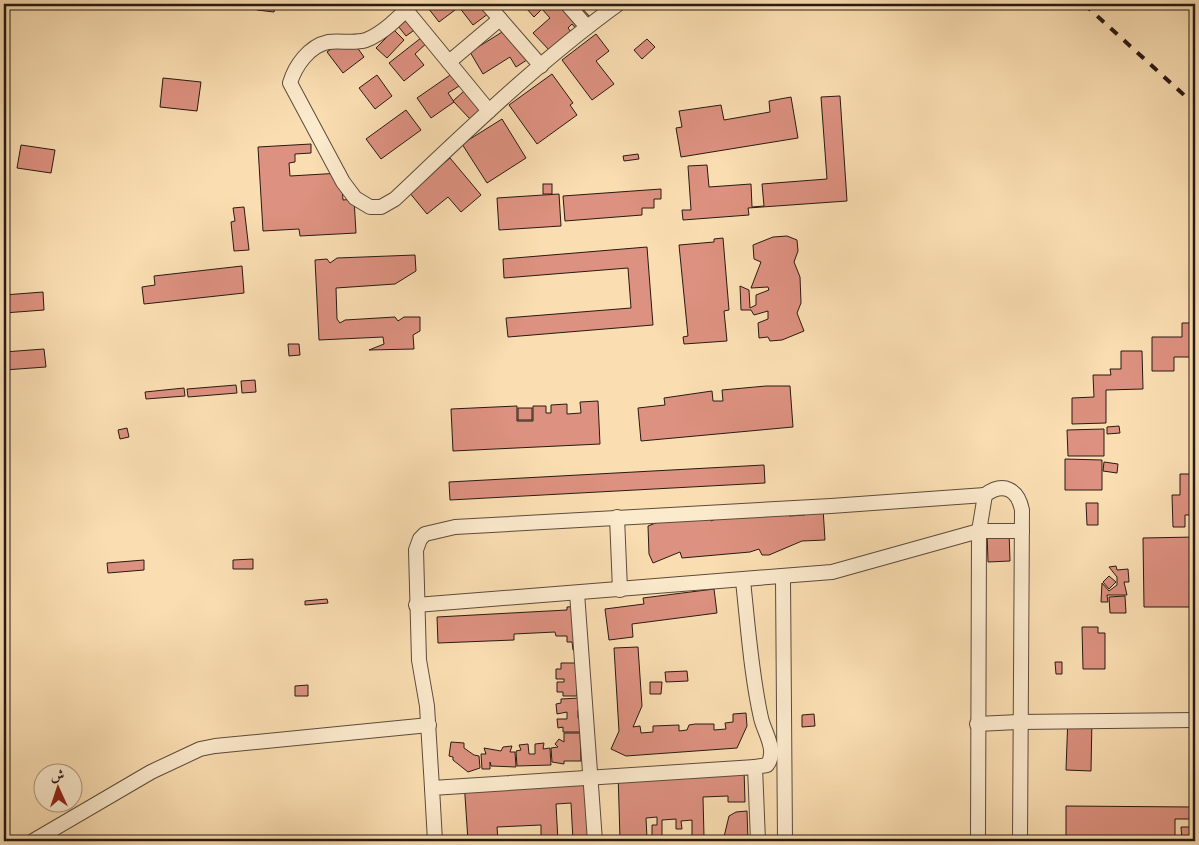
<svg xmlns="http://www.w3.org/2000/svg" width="1199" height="845" viewBox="0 0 1199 845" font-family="'IM FELL English',Amiri,serif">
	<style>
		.building { fill: #dd9180; stroke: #281a12 }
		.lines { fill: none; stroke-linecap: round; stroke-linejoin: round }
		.minor-casing { stroke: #5c4b3a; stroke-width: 16 }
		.minor { stroke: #fceacd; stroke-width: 14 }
		.rail { stroke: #281a12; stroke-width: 4; stroke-dasharray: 9 9; stroke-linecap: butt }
	</style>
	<rect width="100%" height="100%" fill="#fadeb2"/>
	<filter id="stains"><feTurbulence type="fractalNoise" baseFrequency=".004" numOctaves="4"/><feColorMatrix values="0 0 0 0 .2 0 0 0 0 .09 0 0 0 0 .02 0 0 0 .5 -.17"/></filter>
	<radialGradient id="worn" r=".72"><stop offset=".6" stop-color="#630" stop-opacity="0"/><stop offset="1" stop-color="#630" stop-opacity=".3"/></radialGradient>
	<g class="building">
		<polygon points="257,4 276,4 274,12 257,10"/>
		<polygon points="425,4 492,4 496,8 473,25 459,7 439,22"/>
		<polygon points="533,4 567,4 568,15 579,5 592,19 578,31 572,24 568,28 572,33 551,52 533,33 550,18 542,9 534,17 527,9"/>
		<polygon points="412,16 420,26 406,36 398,26"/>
		<polygon points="507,29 533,56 516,67 510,57 483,74 470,52"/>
		<polygon points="394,30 404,40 387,58 376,48"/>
		<polygon points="426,34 430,40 415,54 424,65 404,81 389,63"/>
		<polygon points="596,34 609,51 596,61 614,84 592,100 562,60"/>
		<polygon points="349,36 364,57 343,73 327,52"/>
		<polygon points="647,39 655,47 642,59 634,50"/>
		<polygon points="459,69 467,81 448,93 454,102 431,118 417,98"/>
		<polygon points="552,74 573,103 570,105 577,115 537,144 509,105"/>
		<polygon points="377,75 392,96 375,109 359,88"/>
		<polygon points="163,78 201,82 197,111 160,107"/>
		<polygon points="473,83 490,102 470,119 453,101"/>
		<polygon points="840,96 847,201 748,208 749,215 683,220 682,210 691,210 688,166 707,165 709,187 751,184 752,207 764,206 762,184 827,179 821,97"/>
		<polygon points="791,97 798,138 681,157 676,128 682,127 679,111 721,105 724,120 770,112 769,101"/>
		<polygon points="406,110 421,130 381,159 366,139"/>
		<polygon points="502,119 526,158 487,183 462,144"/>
		<polygon points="311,144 311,153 295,154 295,162 289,163 290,176 341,173 343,200 354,199 356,233 300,236 299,229 263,231 258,147"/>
		<polygon points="21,145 55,150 51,173 17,168"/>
		<polygon points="638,154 639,159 624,161 623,156"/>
		<polygon points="450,158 481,195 461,212 448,197 427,214 409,192"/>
		<rect x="543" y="184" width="9" height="10"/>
		<polygon points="661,189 661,199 654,199 654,208 642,208 642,215 565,221 563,196"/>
		<polygon points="559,194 561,226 499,230 497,198"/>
		<polygon points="244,207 249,250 234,251 231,222 235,221 233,208"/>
		<polygon points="787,236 797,240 798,251 794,262 800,277 801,303 797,313 804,331 782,340 770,341 768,337 759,338 758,323 768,319 768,311 754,315 751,310 741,310 740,286 749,290 750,308 756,305 756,295 769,290 768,287 751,288 761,262 754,259 753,245 773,237"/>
		<polygon points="723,238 729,310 724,311 727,341 684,344 683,337 688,336 679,245 714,242 714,239"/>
		<polygon points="647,247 653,325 508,337 506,318 631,308 628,268 504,278 503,259"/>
		<polygon points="415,255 416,271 395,284 336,288 337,319 340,323 345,320 395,317 398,321 404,317 420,317 420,331 413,335 414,349 369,350 384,344 383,337 319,340 315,260 327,259 330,263 337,258"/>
		<polygon points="242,266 244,293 144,304 142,287 155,285 154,276"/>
		<polygon points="43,292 44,310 4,313 4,295"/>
		<polygon points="1182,323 1195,323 1195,357 1174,357 1174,371 1152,371 1152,337 1182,337"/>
		<polygon points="288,344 299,344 300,355 289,356"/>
		<polygon points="44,349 46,367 4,370 4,352"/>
		<polygon points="1121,351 1142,351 1143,389 1106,390 1106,423 1072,424 1072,398 1094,397 1093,375 1111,375 1110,369 1121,369"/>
		<polygon points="255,380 256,392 242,393 241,381"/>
		<polygon points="236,385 237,393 188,397 187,389"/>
		<polygon points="766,386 790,386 793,427 641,441 638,408 665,405 664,398 712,391 713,401 723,401 722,390"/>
		<polygon points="184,388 185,396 146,399 145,392"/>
		<polygon points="598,401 600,444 453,451 451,409 517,406 517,421 533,421 533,406 546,406 546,413 551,413 551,405 567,404 567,414 581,413 580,402"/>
		<rect x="518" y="408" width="14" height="12"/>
		<polygon points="1119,426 1120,433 1107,434 1107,427"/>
		<polygon points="127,428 129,437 120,439 118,430"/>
		<polygon points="1104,429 1104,456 1068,456 1067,430"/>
		<polygon points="1065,459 1102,460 1102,490 1065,490"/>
		<polygon points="1104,462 1118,464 1117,473 1103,471"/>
		<polygon points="764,465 765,483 450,500 449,482"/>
		<polygon points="1180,474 1195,474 1195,515 1185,515 1185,527 1173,527 1172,495 1180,495"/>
		<polygon points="1086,503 1098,503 1098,525 1087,525"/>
		<polygon points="786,508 789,516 805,515 805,509 823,508 825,540 802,541 769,555 762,555 759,549 750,552 682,558 680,552 653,563 649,554 648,526 676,515 710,513 711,521 732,512 764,511 766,517"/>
		<polygon points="1009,531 1010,561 988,562 987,532"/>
		<polygon points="1195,537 1195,607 1144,607 1143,538"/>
		<polygon points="253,559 253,569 233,569 233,560"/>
		<polygon points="144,560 144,570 108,573 107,563"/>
		<polygon points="1116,566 1117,570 1128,569 1129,582 1124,582 1127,595 1107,595 1108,602 1101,602 1102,583 1109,591 1117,585 1117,577 1109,567"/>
		<polygon points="1109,576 1116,582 1109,589 1103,582"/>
		<polygon points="714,589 717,613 632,624 633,637 609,640 605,609 644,604 643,598"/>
		<polygon points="1125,596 1126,613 1110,613 1109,597"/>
		<polygon points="327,599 328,603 305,605 305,601"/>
		<polygon points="581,606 582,650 573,650 572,642 567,642 567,636 556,636 555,632 514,634 514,640 438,643 437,617 567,610 567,607"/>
		<polygon points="1082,627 1098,627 1098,633 1105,633 1105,669 1083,669"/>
		<polygon points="638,647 642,706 633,727 640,726 641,733 653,732 653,726 679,725 679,731 687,730 689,725 695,724 714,724 714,730 726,729 725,723 733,722 733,714 746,713 747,726 737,748 626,756 611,749 619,731 614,648"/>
		<polygon points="1055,662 1062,662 1062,674 1056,674"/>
		<polygon points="561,663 576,663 577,696 563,696 563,692 557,692 557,682 564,682 564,679 556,679 556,669 561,669"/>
		<polygon points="687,671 688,681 666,682 665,672"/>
		<polygon points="650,682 662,682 661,694 650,694"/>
		<polygon points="308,685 308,696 295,696 295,686"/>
		<polygon points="579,698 580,710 578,710 578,718 580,718 580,732 563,732 563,727 558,728 557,719 567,719 567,712 557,714 556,704 561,703 561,699"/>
		<polygon points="814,714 815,726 802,727 802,715"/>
		<polygon points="1068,716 1092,717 1091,771 1066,770"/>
		<polygon points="564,733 580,733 581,761 564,761 564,764 552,762 551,748 558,747 555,744 559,739 564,742"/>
		<polygon points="451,742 464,743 464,748 474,755 479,756 480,768 468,772 453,760 453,757 449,756"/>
		<polygon points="544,743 543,749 550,748 551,765 517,766 516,751 521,750 519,745 528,744 529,754 535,754 535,744"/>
		<polygon points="512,746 510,752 515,752 516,767 491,766 490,762 490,769 482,769 481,754 486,754 484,748 501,751 503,747"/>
		<polygon points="744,769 745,802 728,802 728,796 703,797 704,837 692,838 692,820 681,821 682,829 676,829 676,819 662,820 662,837 652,837 652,825 657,825 657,817 646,818 647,838 620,839 618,772"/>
		<polygon points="593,775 596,841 573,841 571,803 556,804 558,841 541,841 541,825 497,827 498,840 468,841 464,781"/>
		<polygon points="1066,806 1192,807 1192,819 1175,819 1175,841 1066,841"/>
		<polygon points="747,811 748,841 723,841 729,816 736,812"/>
		<polygon points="1181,827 1195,827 1195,841 1182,841"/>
	</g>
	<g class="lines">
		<g class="minor-casing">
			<g id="minor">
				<path d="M411,4C400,17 382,34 366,40C353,44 341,40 328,42C309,46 295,66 290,83L343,182L355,198L370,207H381L395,199C467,131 538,62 618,4"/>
				<polyline points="487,4 541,66"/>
				<polyline points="567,4 587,27"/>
				<polyline points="406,10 489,111"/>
				<polyline points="449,62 500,19"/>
				<polyline points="617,517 620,590"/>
				<polyline points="783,578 785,841"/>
				<path d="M743,581C748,626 751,673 761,718C764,732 778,751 767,765L755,767"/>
				<polyline points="577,593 595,841"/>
				<polyline points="416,605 832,572 979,531 1022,531"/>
				<polyline points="977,724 1019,722 1195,720"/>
				<polyline points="432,788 427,706 419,660 416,550 420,539 425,534 455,527 831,506 985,495"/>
				<polyline points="33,841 151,772 200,749 215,746 429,725"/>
				<polyline points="435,841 432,788 755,767 758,841"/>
				<path d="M978,841L979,531L985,495C1004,481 1018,490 1022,510L1020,841"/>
			</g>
		</g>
		<use href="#minor" class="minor"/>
		<polyline class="rail" points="1084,4 1195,105"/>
	</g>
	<rect width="1199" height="845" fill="none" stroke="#fadeb2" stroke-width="20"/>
	<rect x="5" y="5" width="1189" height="835" fill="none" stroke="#281a12" stroke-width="2.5"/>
	<rect x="10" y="10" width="1179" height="825" fill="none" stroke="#281a12"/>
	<g transform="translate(58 788) rotate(357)"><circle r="24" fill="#fceacd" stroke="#a79782"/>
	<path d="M0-4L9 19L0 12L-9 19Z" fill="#8f2418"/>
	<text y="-8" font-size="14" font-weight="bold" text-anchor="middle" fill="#281a12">ش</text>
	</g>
	<rect width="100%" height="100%" filter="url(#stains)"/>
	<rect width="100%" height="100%" fill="url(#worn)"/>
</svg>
